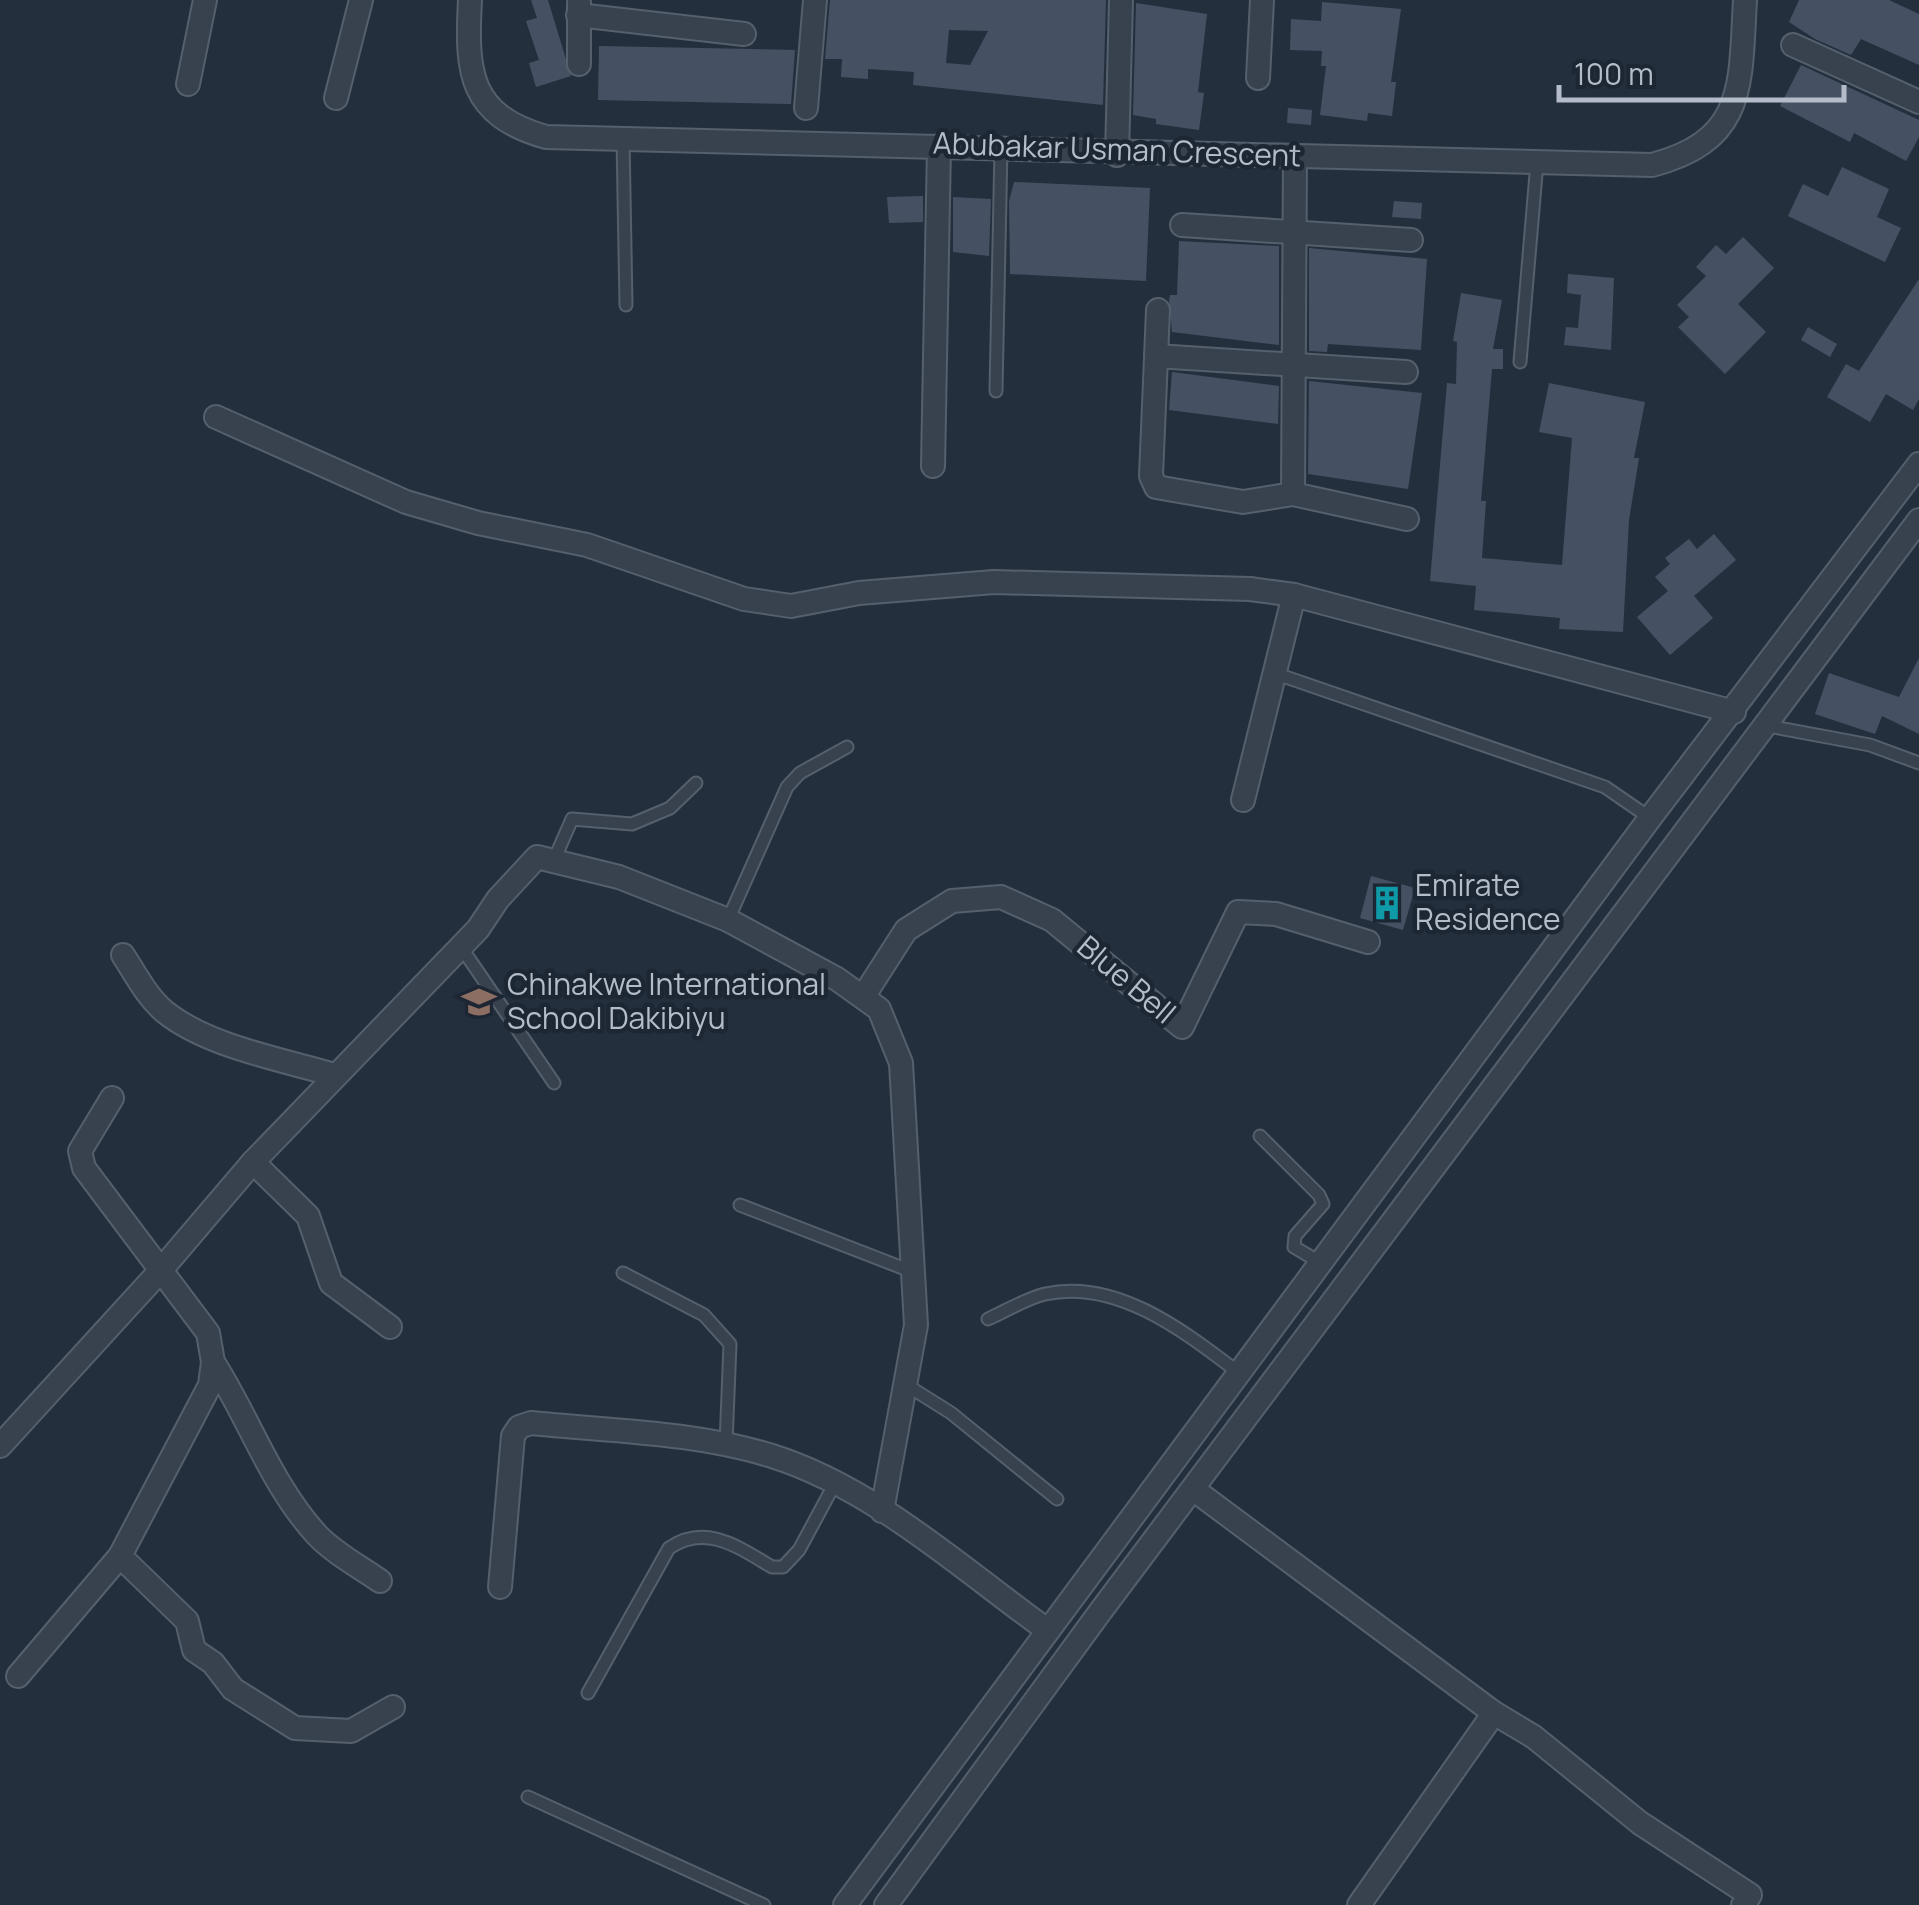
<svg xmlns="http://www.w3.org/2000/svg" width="1919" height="1905" viewBox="0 0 1919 1905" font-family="Manrope,sans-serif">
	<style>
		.building { fill: #455162; fill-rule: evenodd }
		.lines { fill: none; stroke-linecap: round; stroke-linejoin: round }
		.service-casing { stroke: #565f6c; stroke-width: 15 }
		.minor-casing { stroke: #565f6c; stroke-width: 26 }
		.service { stroke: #38414e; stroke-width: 11 }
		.minor { stroke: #38414e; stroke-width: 22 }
		.labels { text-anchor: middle; stroke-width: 9; stroke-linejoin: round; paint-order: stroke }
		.street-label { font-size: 30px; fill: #b4bcc9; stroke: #1d2633 }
		.poi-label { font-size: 30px; fill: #b4bcc9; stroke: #1d2633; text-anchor: start }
	</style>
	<rect width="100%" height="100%" fill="#242f3e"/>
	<g class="building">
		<polygon points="531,0 548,0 571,76 536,87 529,63 539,60 526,21 537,18"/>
		<path d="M830,0H1106L1103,105L913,85L914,72L868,69V79L841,77L842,59H825ZM949,30L988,31L970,65L946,63Z"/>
		<polygon points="1799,0 1889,0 1919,14 1919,65 1861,39 1851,55 1815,39 1789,22"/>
		<polygon points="1322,2 1401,9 1391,82 1396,82 1392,116 1368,113 1367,121 1320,115 1326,66 1321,66 1322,51 1290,50 1291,19 1321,21"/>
		<polygon points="1136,3 1207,14 1198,92 1204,93 1199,130 1156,124 1156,119 1133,115"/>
		<polygon points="599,46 795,50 791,104 598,100"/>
		<polygon points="1801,65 1919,120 1919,137 1906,161 1854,133 1850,142 1780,106"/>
		<polygon points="1288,108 1312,110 1311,125 1287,123"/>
		<polygon points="1842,167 1889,189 1877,217 1901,228 1885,262 1788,216 1803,184 1828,196"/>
		<polygon points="1014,182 1150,188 1146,281 1010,274 1009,201"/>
		<polygon points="923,196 923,222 889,223 887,197"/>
		<polygon points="953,197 991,199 989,256 953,252"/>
		<polygon points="1394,201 1422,203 1421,219 1392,217"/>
		<polygon points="1743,237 1774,268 1738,304 1766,332 1725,374 1678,327 1689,317 1677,305 1706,276 1696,267 1716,245 1726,254"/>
		<polygon points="1179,241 1279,246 1279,345 1172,332 1169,301 1170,295 1177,295"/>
		<polygon points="1309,248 1427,259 1421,350 1328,344 1327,352 1309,351"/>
		<polygon points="1568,274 1614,278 1611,350 1564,345 1566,327 1578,328 1581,295 1567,293"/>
		<polygon points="1919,279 1919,399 1913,410 1886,394 1870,422 1827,397 1846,364 1859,371"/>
		<polygon points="1461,293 1502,300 1493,349 1503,349 1503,369 1492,369 1481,501 1486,501 1482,558 1562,565 1572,438 1539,432 1549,383 1645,402 1634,458 1639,458 1629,520 1623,632 1559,629 1560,618 1474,610 1476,586 1430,581 1447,383 1456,384 1457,342 1453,341"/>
		<polygon points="1808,327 1837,344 1830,357 1801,340"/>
		<polygon points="1172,372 1279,386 1278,424 1169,410"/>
		<polygon points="1309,381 1422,393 1408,489 1308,474"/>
		<polygon points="1714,534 1736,560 1694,596 1713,618 1670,655 1637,617 1668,591 1655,577 1670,564 1665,558 1689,539 1697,549"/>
		<polygon points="1919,658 1919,734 1882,716 1875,734 1815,714 1829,673 1899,697"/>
		<polygon points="1371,876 1415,888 1403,930 1360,918"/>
	</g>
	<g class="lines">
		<g class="service-casing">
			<g id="service">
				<polyline points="623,139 626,305"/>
				<polyline points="1520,362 1537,162"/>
				<polyline points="996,391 1001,148"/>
				<polyline points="1274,673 1605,787 1650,818"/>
				<polyline points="1763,725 1870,745 1919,763"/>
				<polyline points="554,860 572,819 632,824 670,808 696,783"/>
				<polyline points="728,920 787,787 800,773 847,747"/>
				<polyline points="461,947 554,1083"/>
				<polyline points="1260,1136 1319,1195 1323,1204 1295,1236 1294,1247 1321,1263"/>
				<polyline points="740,1205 913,1272"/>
				<polyline points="623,1273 704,1315 730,1344 726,1444"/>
				<path d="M988,1319C1006,1311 1025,1299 1045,1294C1117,1278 1185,1332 1239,1373"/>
				<polyline points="908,1386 951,1413 1057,1499"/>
				<path d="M588,1693L669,1548C706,1523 738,1547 772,1567H783L799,1550L834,1485"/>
				<polyline points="528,1797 764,1905"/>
			</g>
		</g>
		<g class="minor-casing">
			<g id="minor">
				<path d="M470,0C466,73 469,115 546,137C915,146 1283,156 1652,165C1747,140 1740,84 1745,0"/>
				<polyline points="578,15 744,34"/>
				<polyline points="1793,45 1919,102"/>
				<polyline points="579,64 579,3"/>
				<polyline points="1258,78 1262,0"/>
				<polyline points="188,84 205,0"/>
				<polyline points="336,98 361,0"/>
				<polyline points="806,108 815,0"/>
				<polyline points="1117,155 1121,0"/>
				<polyline points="1295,155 1293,494 1407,519"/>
				<polyline points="1182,225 1411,240"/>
				<polyline points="1158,310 1151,476 1156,487 1243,502 1293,494"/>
				<polyline points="1156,356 1406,372"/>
				<polyline points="216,417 406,502 478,523 587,545 744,599 791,606 859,593 994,582 1250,589 1294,595 1734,712"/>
				<polyline points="933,466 939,146"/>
				<polyline points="1243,800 1294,595"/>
				<path d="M123,955C136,975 147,997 165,1012C209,1047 281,1059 334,1075"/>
				<polyline points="863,997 906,930 952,901 1001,897 1052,920 1182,1027 1238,912 1276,914 1368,942"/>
				<polyline points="253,1162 308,1216 331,1283 390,1327"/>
				<path d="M213,1362C249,1418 271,1485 317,1535C334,1553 360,1567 380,1581"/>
				<polyline points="0,1446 161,1270 253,1162 478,929 498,899 537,857 619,877 728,920 837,979 879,1009 901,1063 916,1325 882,1511"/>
				<polyline points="1193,1489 1494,1713 1359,1905"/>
				<polyline points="120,1556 187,1621 194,1650 213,1663 233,1689 295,1728 351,1731 393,1707"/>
				<path d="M500,1587L513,1436L519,1427L531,1423C610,1431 695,1432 772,1456C874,1488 962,1569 1047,1630"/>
				<polyline points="18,1676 120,1556 210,1385 213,1362 208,1333 84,1168 80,1151 112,1098"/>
				<polyline points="1494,1713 1534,1737 1640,1823 1750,1895 1743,1905"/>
				<polyline points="845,1905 1650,818 1919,464"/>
				<polyline points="886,1905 1100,1612 1919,520"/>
			</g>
		</g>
		<use href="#service" class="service"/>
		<use href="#minor" class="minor"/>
	</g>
	<defs>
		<g id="building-bare" transform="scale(2.7)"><path d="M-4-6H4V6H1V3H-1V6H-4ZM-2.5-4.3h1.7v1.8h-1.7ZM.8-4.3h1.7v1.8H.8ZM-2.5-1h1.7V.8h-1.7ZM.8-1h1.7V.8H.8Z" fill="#0f9aa8" stroke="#1d2633" stroke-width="2.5" paint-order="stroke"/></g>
		<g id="school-bare" transform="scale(2.7)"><path d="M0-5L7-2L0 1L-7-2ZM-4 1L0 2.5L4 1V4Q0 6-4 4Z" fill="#8d6e63" stroke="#1d2633" stroke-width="2.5" paint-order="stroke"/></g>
	</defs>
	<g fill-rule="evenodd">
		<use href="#building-bare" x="1387" y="903"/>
		<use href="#school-bare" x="479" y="1002"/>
	</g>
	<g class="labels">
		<g class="street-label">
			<text transform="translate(1117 150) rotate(2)" y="10">Abubakar Usman Crescent</text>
			<text transform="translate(1126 980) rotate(40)" y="10">Blue Bell</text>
		</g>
		<g class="poi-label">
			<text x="1415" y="896">Emirate<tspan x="1415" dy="34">Residence</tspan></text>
			<text x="507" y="995">Chinakwe International<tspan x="507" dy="34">School Dakibiyu</tspan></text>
		</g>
	</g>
	<path d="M1559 85v15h285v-15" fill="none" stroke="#b4bcc9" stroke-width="5"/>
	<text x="1574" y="85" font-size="30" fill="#b4bcc9" stroke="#1d2633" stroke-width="8" paint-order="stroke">100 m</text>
</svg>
